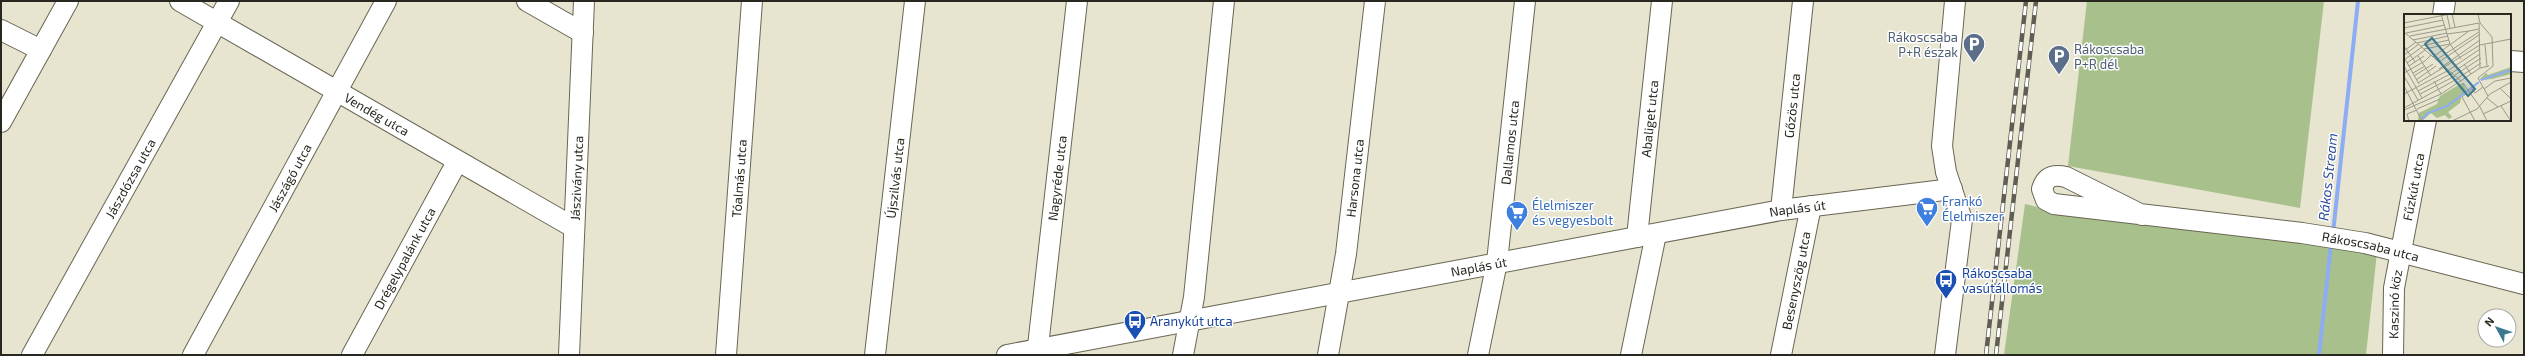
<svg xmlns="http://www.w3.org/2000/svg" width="2525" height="356" viewBox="0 0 2525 356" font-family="'Exo 2',sans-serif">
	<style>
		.green { fill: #a8c08c }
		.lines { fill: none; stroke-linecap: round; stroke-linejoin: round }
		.stream { stroke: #8cadf4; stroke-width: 4 }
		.minor-casing { stroke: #696653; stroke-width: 22 }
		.minor { stroke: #fff; stroke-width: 20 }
		.rail-casing { stroke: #605e53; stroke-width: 4.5 }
		.rail { stroke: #fff; stroke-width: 3; stroke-dasharray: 9; stroke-linecap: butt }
		.labels { text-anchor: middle; stroke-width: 3; stroke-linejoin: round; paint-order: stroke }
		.service-label { font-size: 13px; fill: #4e5e75; stroke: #fff; text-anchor: end }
		.street-label { font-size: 13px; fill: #292820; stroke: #fff }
		.shop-label { font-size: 13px; fill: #366cbe; stroke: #fff; text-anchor: start }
		.transit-label { font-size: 13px; fill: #164399; stroke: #fff; text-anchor: start }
		.water-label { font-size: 14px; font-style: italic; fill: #2b4d9e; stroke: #fff }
		.inset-river { fill: none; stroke: #8cadf4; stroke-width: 2 }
		.inset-road { fill: none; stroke: #9b9989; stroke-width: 1 }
		.view { fill: #3c798f; fill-opacity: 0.15; stroke: #3c798f; stroke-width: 2 }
		.inset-edge { fill: none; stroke: #292820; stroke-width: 2 }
	</style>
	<rect width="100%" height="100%" fill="#e7e4cf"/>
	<g class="green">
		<polygon points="2087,1 2324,1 2300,208 2068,166"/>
		<polygon points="2025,204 2055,211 2377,252 2366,355 2004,355"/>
	</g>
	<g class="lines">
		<g class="stream">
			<polyline points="2333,233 2358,1"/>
			<polyline points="2319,355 2331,244"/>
		</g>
		<g class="minor-casing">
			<g id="minor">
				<path id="s1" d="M180,1L573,227"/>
				<polyline points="527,1 583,33"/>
				<polyline points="2443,15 2445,1"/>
				<polyline points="1,30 41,50"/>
				<polyline points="2510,61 2524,62"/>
				<polyline points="1,122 68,1"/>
				<path id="s2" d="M1781,210L1803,1"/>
				<path id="s3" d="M2142,215L2066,177C2053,174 2046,176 2042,189L2046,200L2054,204L2302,233L2365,243L2524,284"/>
				<path id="s4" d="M1637,237L1662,1"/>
				<path id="s5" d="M32,355L229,1"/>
				<path id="s6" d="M193,355L386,1"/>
				<path id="s7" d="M352,355L457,162"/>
				<path id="s8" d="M569,355L584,1"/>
				<path id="s9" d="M726,355L752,1"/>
				<path id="s10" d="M875,355L915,1"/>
				<path id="s11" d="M1007,355L1781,210L1952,189"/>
				<path id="s12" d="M1037,355L1077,1"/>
				<polyline points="1183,355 1194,297 1224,1"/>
				<path id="s13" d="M1328,355L1346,254L1375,1"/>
				<path id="s14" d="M1478,355L1497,262L1525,1"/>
				<polyline points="1631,355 1656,234"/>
				<path id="s15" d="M1781,355L1811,206"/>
				<polyline points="1945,355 1962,220 1946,172 1942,146 1955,1"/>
				<path id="s16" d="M2393,355L2394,288L2426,120"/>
			</g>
		</g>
		<use href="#minor" class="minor"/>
		<g class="rail-casing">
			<g id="rail">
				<polyline points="1986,355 2026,1"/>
				<polyline points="1996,355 2036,1"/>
			</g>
		</g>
		<use href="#rail" class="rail"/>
	</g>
	<defs>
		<g id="parking-pin" transform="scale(1.15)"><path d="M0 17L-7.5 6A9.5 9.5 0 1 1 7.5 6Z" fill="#5c6f8a" stroke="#fff"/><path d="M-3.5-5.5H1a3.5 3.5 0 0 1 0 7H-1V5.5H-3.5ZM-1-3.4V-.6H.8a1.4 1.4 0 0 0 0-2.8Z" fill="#fff"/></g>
		<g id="supermarket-pin" transform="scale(1.15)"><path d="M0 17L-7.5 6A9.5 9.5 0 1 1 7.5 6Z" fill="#3f7fe0" stroke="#fff"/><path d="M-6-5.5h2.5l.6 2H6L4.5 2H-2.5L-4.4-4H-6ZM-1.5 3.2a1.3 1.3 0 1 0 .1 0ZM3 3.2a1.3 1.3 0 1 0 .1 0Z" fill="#fff"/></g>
		<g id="bus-pin" transform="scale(1.15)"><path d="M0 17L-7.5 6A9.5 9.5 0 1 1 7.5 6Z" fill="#1a4fb4" stroke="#fff"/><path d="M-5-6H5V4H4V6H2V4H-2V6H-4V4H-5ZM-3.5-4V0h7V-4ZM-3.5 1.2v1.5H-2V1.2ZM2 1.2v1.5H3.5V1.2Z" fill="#fff"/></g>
	</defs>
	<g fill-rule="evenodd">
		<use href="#parking-pin" x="1974" y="44"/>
		<use href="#parking-pin" x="2059" y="56"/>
		<use href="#supermarket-pin" x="1927" y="208"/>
		<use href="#supermarket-pin" x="1517" y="212"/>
		<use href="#bus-pin" x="1946" y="280"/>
		<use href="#bus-pin" x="1135" y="321"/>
	</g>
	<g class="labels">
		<g class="service-label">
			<text x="1958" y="42">Rákoscsaba<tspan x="1958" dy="15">P+R észak</tspan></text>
			<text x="2074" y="54" text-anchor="start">Rákoscsaba<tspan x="2074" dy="15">P+R dél</tspan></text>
		</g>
		<g class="street-label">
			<text dy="5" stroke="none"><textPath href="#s2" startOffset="105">Gőzös utca</textPath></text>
			<text dy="5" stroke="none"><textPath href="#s1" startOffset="227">Vendég utca</textPath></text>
			<text dy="5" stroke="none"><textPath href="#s4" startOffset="119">Abaliget utca</textPath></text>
			<text dy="5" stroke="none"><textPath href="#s14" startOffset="215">Dallamos utca</textPath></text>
			<text dy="5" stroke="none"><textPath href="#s5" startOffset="202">Jászdózsa utca</textPath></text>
			<text dy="5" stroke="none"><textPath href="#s6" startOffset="202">Jászágó utca</textPath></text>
			<text dy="5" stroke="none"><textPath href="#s8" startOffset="177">Jászivány utca</textPath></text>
			<text dy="5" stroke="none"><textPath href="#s9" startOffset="177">Tóalmás utca</textPath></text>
			<text dy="5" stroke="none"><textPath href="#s10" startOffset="178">Újszilvás utca</textPath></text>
			<text dy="5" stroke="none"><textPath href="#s12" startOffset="178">Nagyréde utca</textPath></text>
			<text dy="5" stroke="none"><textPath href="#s13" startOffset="179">Harsona utca</textPath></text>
			<text dy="5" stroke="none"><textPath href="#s16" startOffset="170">Fűzkút utca</textPath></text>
			<text dy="5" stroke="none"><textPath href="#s11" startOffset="804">Naplás út</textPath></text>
			<text dy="5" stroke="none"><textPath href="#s3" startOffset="456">Rákoscsaba utca</textPath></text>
			<text dy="5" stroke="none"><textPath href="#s7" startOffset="110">Drégelypalánk utca</textPath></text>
			<text dy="5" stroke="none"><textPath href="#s11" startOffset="480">Naplás út</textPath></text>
			<text dy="5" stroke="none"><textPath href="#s15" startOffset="76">Besenyszög utca</textPath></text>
			<text dy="5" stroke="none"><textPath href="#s16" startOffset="51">Kaszinó köz</textPath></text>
		</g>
		<g class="shop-label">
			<text x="1942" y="206">Frankó<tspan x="1942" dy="15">Élelmiszer</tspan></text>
			<text x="1532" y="210">Élelmiszer<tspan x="1532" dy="15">és vegyesbolt</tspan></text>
		</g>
		<g class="transit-label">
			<text x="1962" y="278">Rákoscsaba<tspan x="1962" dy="15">vasútállomás</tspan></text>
			<text x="1150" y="326">Aranykút utca</text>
		</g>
		<g class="water-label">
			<text transform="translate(2328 177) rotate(-84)" y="5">Rákos Stream</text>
		</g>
	</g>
	<g transform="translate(2404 14)">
		<rect width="107" height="107" fill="#e7e4cf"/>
		<path d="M107,53V60L88,65L75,66L82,59L84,61ZM58,69L63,77L58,80L56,89L44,98L48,103L45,105L41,101L33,104L27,99L18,107H11L14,106L15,99L33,90L36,82Z" fill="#a8c08c"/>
		<path class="inset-river" d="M77,66L107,56M18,105L24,99L43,92L75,68"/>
		<path class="inset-road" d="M37,0L46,30L57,45M48,0L51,13M74,0L76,9L88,23L89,52L74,64L84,82M43,1L46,14M0,9L46,0M0,14L39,6M0,18L57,67M2,19L41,11M43,20L65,17M6,22L75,9L76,54M9,26L43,19M13,29L44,22M76,31L107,25M81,31L83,52M0,32L11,48M17,32L45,26M20,35L46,30M0,37L12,28M0,41L15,30M14,42L27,62M29,43L65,17L75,15M1,45L15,70M0,46L18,33M32,46L75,18M35,48L75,21M3,49L21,36M60,50L67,60M0,52L18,84M5,52L20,42M35,55L76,26M0,59L21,47L27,41M9,59L21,52M51,61L77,44M0,62L14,86M10,62L29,50M54,64L77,49M12,66L32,52M30,67L37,80M14,69L76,31M60,71L59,69L76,93M0,72L18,107M96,74L107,85M68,75L71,79L79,73M80,75L91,67L107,64M14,77L48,59L76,40M0,80L45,56L76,35M16,80L51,62M83,84L94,93M97,92L107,107M76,93L83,107M0,94L55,64M13,95L36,85M0,96L37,80L76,54L85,52M79,100L107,87M5,107L3,100L13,96M48,107L73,95L86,80L107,68M71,107L58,83L71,73"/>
		<path class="view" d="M28,24L71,75L64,82L21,30Z"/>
		<rect width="107" height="107" class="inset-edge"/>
	</g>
	<rect width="2525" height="356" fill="none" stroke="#292820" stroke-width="4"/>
	<g transform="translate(2497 328) rotate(310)"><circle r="19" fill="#ffffff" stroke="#a9a9a6"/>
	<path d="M0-3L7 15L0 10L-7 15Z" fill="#3c798f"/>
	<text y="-6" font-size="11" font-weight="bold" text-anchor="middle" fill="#292820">N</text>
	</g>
</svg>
